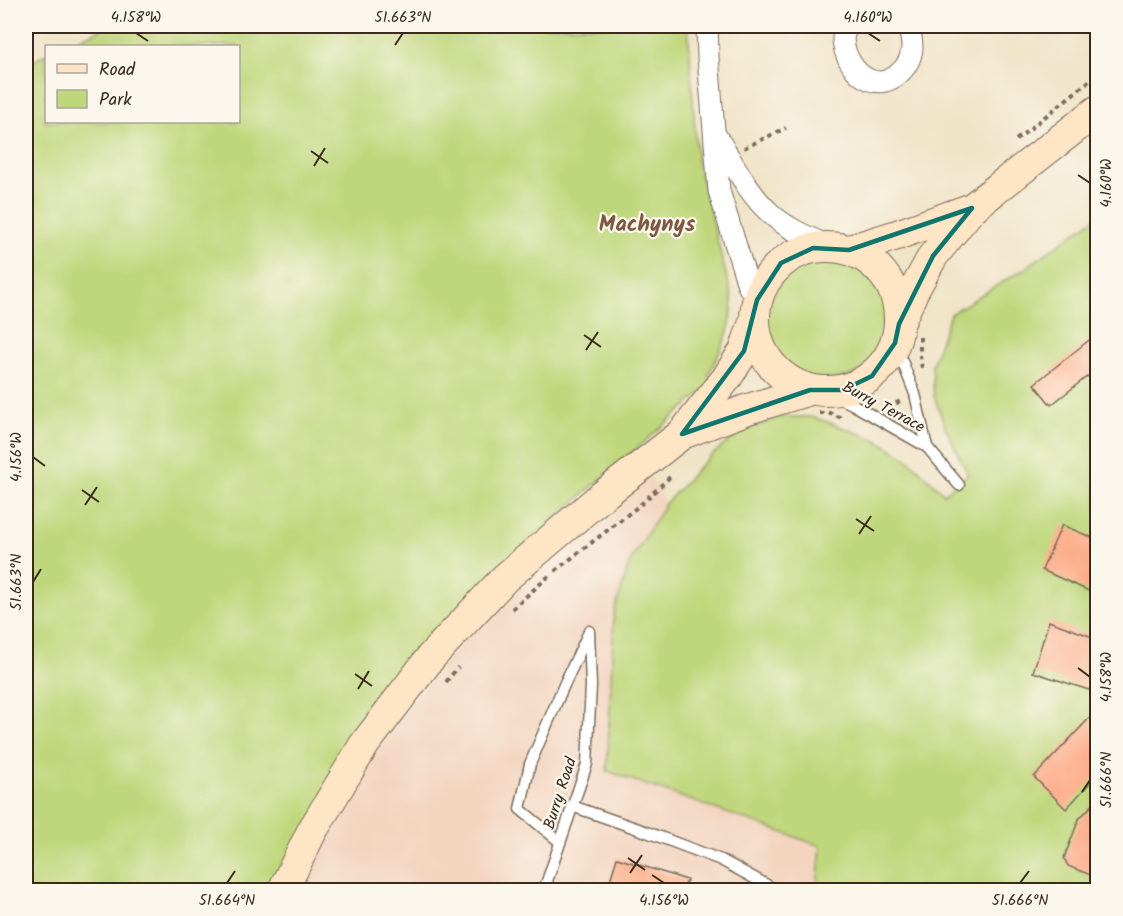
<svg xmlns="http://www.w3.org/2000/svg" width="1123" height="916" viewBox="0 0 1123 916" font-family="Kalam,sans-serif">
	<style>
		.built { fill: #f3d4bf }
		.green { fill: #bfd77b; stroke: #7d804c; stroke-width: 1.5 }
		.building { fill: #fcac87 }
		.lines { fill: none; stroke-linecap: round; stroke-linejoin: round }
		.service-casing { stroke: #7a6b5a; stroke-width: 13 }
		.minor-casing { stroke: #7a6b5a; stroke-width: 23 }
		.secondary-casing { stroke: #7a6b5a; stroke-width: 32 }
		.path { stroke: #7a6b5a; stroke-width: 4; stroke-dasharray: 4.5 4.5; stroke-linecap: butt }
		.service { stroke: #fff; stroke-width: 10 }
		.minor { stroke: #fff; stroke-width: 21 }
		.secondary { stroke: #fde5c5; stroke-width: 30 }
		.marked { fill: none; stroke: #0f766e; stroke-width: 4.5; stroke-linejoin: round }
		.ticks { fill: none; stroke: #3b2a1e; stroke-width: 2 }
		.labels { text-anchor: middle; stroke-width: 4.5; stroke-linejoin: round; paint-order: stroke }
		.street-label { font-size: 16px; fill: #3b2a1e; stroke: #fbf7ec }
		.district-label { font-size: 22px; font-weight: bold; fill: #7f5843; stroke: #fbf7ec }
		.neatline { fill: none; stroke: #3b2a1e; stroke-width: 2 }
		.ticks-label { font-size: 15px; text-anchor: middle; fill: #3b2a1e }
	</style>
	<rect width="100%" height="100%" fill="#fbf7ec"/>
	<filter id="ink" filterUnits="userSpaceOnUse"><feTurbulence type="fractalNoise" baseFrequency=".0167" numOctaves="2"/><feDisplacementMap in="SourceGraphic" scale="12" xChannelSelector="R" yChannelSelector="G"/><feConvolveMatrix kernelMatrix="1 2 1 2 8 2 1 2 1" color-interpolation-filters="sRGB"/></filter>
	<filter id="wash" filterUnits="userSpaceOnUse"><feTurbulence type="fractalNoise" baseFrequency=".008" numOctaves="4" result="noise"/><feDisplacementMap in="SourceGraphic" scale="24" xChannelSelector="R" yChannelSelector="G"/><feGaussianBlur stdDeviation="1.35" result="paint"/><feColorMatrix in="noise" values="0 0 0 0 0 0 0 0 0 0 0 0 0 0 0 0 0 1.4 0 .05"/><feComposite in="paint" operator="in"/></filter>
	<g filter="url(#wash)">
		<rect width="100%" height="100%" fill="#f0e4c8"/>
		<polygon class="built" points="651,478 665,504 629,564 614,614 607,771 821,847 817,890 299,890 324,836 391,728 461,643 557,550"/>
		<g class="green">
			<path d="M109,26H688L697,161L732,298C734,329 721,349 708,375L713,380L699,395L508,559L268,890H26V65L46,54V122H238V46H63Z"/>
			<polygon points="1097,217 1097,890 817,890 821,846 607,771 614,614 629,564 665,504 704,462 725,444 750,428 781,417 812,417 836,425 877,440 907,458 944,494 968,474 946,429 934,396 932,365 950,314 1024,269"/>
			<circle cx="827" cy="318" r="62"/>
		</g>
		<g id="blocks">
			<g class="building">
				<polygon points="1098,333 1098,368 1051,405 1034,384"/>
				<polygon points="1062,525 1098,540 1098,595 1042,570"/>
				<polygon points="1049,621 1098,639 1098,693 1033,672"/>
				<polygon points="1098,709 1098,774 1066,809 1034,777"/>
				<polygon points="1098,799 1098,878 1068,866 1064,858 1079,819"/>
				<polygon points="617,858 687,880 683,890 607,890"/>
			</g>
		</g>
	</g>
	<g filter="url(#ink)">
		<use href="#blocks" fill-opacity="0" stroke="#7a6b5a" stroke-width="1.5"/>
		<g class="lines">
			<g class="service-casing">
				<g id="service">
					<polyline points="895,343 915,394 927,447"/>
					<polyline points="827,392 852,404 927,447 959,485"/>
					<polyline points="572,806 644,831 721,860 776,890"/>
					<polyline points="560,842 520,809 530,764 564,685 588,634"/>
					<polyline points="544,890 587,764 591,686 589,631"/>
				</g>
			</g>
			<g class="minor-casing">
				<g id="minor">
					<polyline points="707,26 708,57 719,191 748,285 757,300"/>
					<path d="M847,26C846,30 843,34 843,39C844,55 854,74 870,80C889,88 911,68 912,48C912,41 910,32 908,26"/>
					<path d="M716,136C733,162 747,192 770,213C787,229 810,238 831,247"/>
				</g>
			</g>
			<g class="secondary-casing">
				<g id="secondary">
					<circle cx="827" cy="319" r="72"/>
					<polyline points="849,250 897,235 972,208"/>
					<polyline points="899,324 913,292 933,256 972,208 1098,110"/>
					<polyline points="682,434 748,409 810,390"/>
					<polyline points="283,890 312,831 364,745 431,657 505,578 602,496 682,434 726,379 744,351 754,322"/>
				</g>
			</g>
			<g class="path">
				<polyline points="1016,140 1098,74"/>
				<polyline points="744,148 786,128"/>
				<polyline points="920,337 920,356 922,368"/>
				<polyline points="888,408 902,400"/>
				<polyline points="819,413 830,413 844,419"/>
				<polyline points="555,571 640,505 672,475"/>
				<polyline points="512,609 549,576"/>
				<polyline points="446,682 458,667"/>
			</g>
			<use href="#service" class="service"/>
			<use href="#minor" class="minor"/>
			<use href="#secondary" class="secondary"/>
		</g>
	</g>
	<path class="marked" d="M972,208L933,256L899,324L895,343L872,376L843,390H810L682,434L744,351L757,300L781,263L813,248L849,250Z"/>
	<path class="ticks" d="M136,33L148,41M868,33L880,41M395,45L403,33M311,151L328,163M314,166L325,148M1078,175L1090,183M584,335L601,347M586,350L598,332M33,457L45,466M82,490L99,502M85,505L97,487M856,519L874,531M859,534L871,516M33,582L41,569M1078,668L1090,677M355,674L372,686M358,689L369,671M1082,792L1090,780M628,858L645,870M630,873L642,855M652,875L664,883M227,883L235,871M1020,883L1029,871"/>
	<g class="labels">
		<g class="street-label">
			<text transform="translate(884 406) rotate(28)" y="6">Burry Terrace</text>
			<text transform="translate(559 793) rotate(-72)" y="6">Burry Road</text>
		</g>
		<g class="district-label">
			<text x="647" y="231">Machynys</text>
		</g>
	</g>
	<rect width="1123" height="916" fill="none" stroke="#fbf7ec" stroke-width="66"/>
	<rect x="45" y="45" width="195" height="78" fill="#fbf7ec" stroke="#aea59a" stroke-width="1.5"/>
	<rect x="57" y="64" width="30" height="9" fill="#fde5c5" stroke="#aea59a" stroke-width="1.5"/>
	<text x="99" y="75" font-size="18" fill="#3b2a1e">Road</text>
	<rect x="57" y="90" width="30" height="18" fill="#bfd77b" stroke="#aea59a" stroke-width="1.5"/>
	<text x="99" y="105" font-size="18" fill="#3b2a1e">Park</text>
	<rect x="33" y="33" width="1057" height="850" class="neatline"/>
	<g class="ticks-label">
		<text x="136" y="22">4.158°W</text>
		<text x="403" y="22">51.663°N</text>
		<text x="868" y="22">4.160°W</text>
		<text transform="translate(1106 183) rotate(-90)" y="5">4.160°W</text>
		<text transform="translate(16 457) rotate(-90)" y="5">4.156°W</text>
		<text transform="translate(16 582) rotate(-90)" y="5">51.663°N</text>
		<text transform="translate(1106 677) rotate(-90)" y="5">4.158°W</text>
		<text transform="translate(1106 780) rotate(-90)" y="5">51.666°N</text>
		<text x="227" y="905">51.664°N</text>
		<text x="664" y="905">4.156°W</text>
		<text x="1020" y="905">51.666°N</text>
	</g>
</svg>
